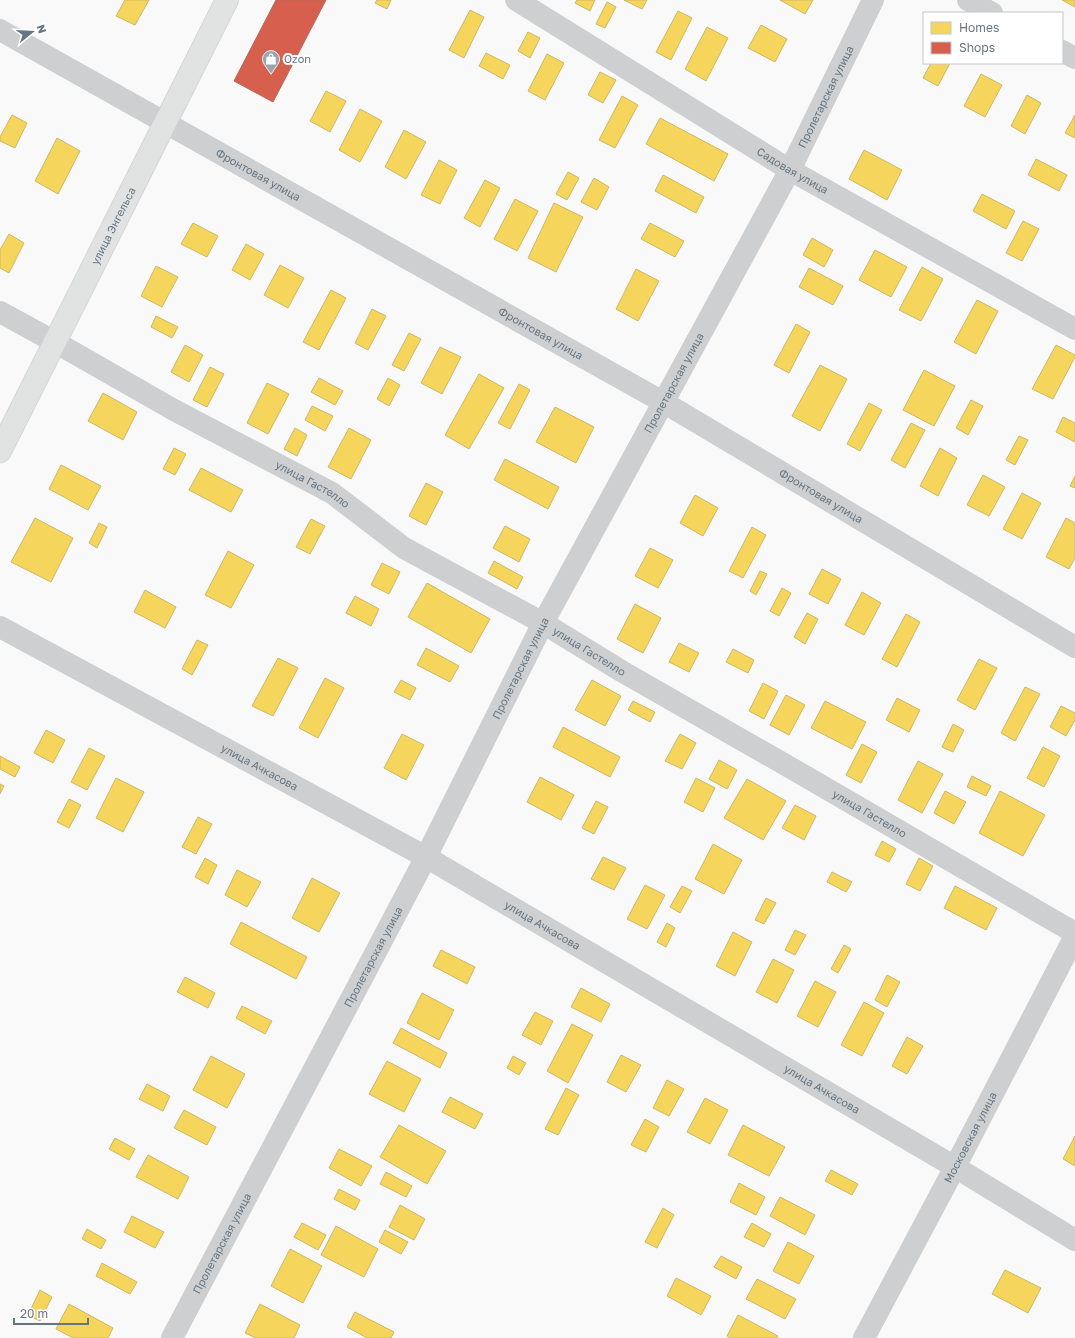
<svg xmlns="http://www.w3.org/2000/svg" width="1075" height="1338" viewBox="0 0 1075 1338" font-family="'Golos Text',sans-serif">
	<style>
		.homes { fill: #f6d55c; stroke: #cab868 }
		.shops { fill: #d6604d; stroke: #b4675d }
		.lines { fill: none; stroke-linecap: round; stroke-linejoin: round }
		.major-casing { stroke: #d5d6d7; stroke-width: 24 }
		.minor { stroke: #cecfd0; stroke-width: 22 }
		.major { stroke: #e1e2e2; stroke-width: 22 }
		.labels { text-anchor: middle; stroke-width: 4; stroke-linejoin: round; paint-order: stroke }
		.poi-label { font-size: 11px; fill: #657683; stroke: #fff; text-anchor: start }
		.street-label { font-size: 11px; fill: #657683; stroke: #fff }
	</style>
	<rect width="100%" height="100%" fill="#f9f9f9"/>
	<g class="homes">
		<polygon points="125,0 149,0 135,25 116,16"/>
		<polygon points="377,0 391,0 387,9 375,3"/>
		<polygon points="577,0 595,0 590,11 575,3"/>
		<polygon points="624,0 647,0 642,9"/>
		<polygon points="780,0 813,0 805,14"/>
		<polygon points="1062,0 1075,0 1075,7"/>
		<polygon points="607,2 616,7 605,28 596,24"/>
		<polygon points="470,10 484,17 464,58 449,50"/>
		<polygon points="678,11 692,18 671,60 656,52"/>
		<polygon points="761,25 787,39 775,62 748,48"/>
		<polygon points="707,27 728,38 706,81 685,69"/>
		<polygon points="528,32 540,38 530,58 518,51"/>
		<polygon points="486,53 510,65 503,79 479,66"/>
		<polygon points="547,54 564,63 545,100 528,91"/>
		<polygon points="931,63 950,63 938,86 923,78"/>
		<polygon points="600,72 616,80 603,103 588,95"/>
		<polygon points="981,74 1002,85 985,117 964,106"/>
		<polygon points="326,91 346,101 330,132 310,121"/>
		<polygon points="1027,95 1041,103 1025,134 1011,126"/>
		<polygon points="622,96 638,105 615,148 599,140"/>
		<polygon points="360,109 382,121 360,162 339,150"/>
		<polygon points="12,115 27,123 15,148 0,141 0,137"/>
		<polygon points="1075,115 1075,138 1065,133"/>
		<polygon points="660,118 728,154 714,181 646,144"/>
		<polygon points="404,130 426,142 406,179 385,167"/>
		<polygon points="57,138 80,151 58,194 35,181"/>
		<polygon points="864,150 902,170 887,200 849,179"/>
		<polygon points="1036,159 1067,175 1059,191 1028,175"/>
		<polygon points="439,160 457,170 440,204 421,195"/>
		<polygon points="568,172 579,178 567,200 556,194"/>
		<polygon points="663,175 704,197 696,213 655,191"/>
		<polygon points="594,178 609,187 597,210 581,202"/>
		<polygon points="485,180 500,188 480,227 464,218"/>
		<polygon points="982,194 1015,211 1006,229 973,211"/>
		<polygon points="515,199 538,211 517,251 494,239"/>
		<polygon points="554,203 583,217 556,272 528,258"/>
		<polygon points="1023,221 1039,229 1022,261 1006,253"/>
		<polygon points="193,223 218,236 207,257 181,244"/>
		<polygon points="650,223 684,241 675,257 641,239"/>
		<polygon points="9,234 24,243 9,273 0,268 0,250"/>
		<polygon points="812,238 833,250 824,267 803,255"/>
		<polygon points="246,244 264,254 250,280 232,270"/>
		<polygon points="875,250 907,267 891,297 859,280"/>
		<polygon points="280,265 304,278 288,308 264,295"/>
		<polygon points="156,266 178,277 162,307 141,296"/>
		<polygon points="922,267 943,279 921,321 899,310"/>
		<polygon points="809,268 843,286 833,305 799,287"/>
		<polygon points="636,269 659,281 638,321 616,309"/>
		<polygon points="331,290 346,298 319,350 303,342"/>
		<polygon points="977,300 998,311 976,354 954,342"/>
		<polygon points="372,309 386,316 368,350 355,343"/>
		<polygon points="156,316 178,327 172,338 151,327"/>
		<polygon points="796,324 810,332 789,373 774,365"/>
		<polygon points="409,333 421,339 404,371 392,365"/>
		<polygon points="185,345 203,355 189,382 171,372"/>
		<polygon points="1056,345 1075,355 1075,357 1053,399 1032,389"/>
		<polygon points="440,347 461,357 442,394 421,383"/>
		<polygon points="820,365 847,379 820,431 792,416"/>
		<polygon points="210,367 224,374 207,407 193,400"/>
		<polygon points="924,370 955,386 934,426 903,410"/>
		<polygon points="479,374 504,388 469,449 445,435"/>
		<polygon points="319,378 343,391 335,405 311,392"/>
		<polygon points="388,378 400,385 389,406 377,399"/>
		<polygon points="267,383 289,394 268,434 247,423"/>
		<polygon points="519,384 530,390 510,429 498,423"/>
		<polygon points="103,393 137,412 123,440 88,421"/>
		<polygon points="971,400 983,406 968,435 956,428"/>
		<polygon points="869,403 882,410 860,451 847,444"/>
		<polygon points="312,406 333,416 325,431 305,420"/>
		<polygon points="555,407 594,427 576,463 536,442"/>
		<polygon points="1063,417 1075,423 1075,442 1056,432"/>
		<polygon points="911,423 925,430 905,468 891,460"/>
		<polygon points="295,428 307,435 297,456 284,449"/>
		<polygon points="349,428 371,440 351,479 328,467"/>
		<polygon points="1019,436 1028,440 1015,465 1006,460"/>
		<polygon points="174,448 186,454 175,475 163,469"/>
		<polygon points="940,448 957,458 938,496 920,486"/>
		<polygon points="505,459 559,487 548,509 494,480"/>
		<polygon points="61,465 101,486 88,510 49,489"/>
		<polygon points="201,468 243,490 231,512 189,490"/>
		<polygon points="983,475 1005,487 989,516 967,505"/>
		<polygon points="1075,476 1075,488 1070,486"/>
		<polygon points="426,483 443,492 426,525 409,516"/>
		<polygon points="1022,493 1041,503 1022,539 1003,529"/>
		<polygon points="695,495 718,508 703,536 680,523"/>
		<polygon points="35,518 73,538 51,582 11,562"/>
		<polygon points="1066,518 1075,523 1075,558 1069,569 1046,557"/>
		<polygon points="311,519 325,526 310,554 296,547"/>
		<polygon points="99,523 107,527 97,548 89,543"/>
		<polygon points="505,526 530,539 519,562 493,548"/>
		<polygon points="752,527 766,535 743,578 729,571"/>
		<polygon points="650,548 673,560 658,588 635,576"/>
		<polygon points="228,551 254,565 231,608 205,595"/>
		<polygon points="494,561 523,577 517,589 488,573"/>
		<polygon points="382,563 400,572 389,594 371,585"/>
		<polygon points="822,569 841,579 828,604 809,594"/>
		<polygon points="760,571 767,574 756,595 750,591"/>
		<polygon points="427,583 490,619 471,653 408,617"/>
		<polygon points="782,588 791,593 779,616 770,611"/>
		<polygon points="145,590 176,607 165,628 134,612"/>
		<polygon points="862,592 881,603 864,635 845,625"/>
		<polygon points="355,596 379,609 371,626 346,613"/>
		<polygon points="635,604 661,618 643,653 617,639"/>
		<polygon points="807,613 818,619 805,644 794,637"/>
		<polygon points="906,614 920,622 897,667 882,659"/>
		<polygon points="197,640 208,645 192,675 182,669"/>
		<polygon points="679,643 699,653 689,672 669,662"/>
		<polygon points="426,648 459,666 450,682 417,665"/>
		<polygon points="733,649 754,660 748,673 726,662"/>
		<polygon points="278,658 298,668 273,716 252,706"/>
		<polygon points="979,659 997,668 975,710 957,700"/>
		<polygon points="325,678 344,688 318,738 299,728"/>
		<polygon points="401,680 416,688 410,700 394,692"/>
		<polygon points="592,680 621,696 605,726 575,710"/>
		<polygon points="763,683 778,691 764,719 749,711"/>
		<polygon points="1025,687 1040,694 1015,741 1001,733"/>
		<polygon points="786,695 805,705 789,735 770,725"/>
		<polygon points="897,698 920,710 909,732 886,720"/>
		<polygon points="633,701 655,712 650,722 628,710"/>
		<polygon points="825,701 866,722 852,749 811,728"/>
		<polygon points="1061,706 1075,713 1075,720 1066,736 1050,727"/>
		<polygon points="953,724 964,730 953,752 942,747"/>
		<polygon points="563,727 620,757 610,777 553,747"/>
		<polygon points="46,730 65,740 53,763 34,753"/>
		<polygon points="402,734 424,745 406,780 384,768"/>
		<polygon points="680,734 696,743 682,769 665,761"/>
		<polygon points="862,744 877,752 861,783 846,775"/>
		<polygon points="1043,747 1060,756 1044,787 1027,778"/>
		<polygon points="89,748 105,756 87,790 71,782"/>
		<polygon points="0,756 20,767 15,777 0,769"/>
		<polygon points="719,760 737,770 727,789 709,779"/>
		<polygon points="918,761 943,774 922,813 898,800"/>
		<polygon points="972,776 991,786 986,796 967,787"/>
		<polygon points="540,777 574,795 561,820 527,802"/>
		<polygon points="116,778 144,792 123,832 96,818"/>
		<polygon points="696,778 715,788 703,812 684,802"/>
		<polygon points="747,779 786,801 763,840 724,818"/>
		<polygon points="0,784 4,786 0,794"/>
		<polygon points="945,791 966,802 954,824 934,813"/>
		<polygon points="1000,791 1045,815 1023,856 979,833"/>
		<polygon points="69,799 81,805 69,828 57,822"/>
		<polygon points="596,801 608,807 594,834 582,828"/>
		<polygon points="795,805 816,816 804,840 782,828"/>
		<polygon points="198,817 212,824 196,854 182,847"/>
		<polygon points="882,841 896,849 889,862 875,855"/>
		<polygon points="713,844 742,860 724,894 695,879"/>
		<polygon points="603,857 626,868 614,890 591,879"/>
		<polygon points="205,858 217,865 208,884 195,877"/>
		<polygon points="919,858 933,866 920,891 906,884"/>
		<polygon points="237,870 261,882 247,907 225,895"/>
		<polygon points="832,872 852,882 846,892 827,882"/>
		<polygon points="312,878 340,893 319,932 292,918"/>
		<polygon points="645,885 665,895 647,929 627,919"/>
		<polygon points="682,886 692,891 680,913 670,907"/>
		<polygon points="955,886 997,908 986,930 944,908"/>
		<polygon points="766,898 776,903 764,924 755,920"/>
		<polygon points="241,922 307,957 296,979 230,944"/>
		<polygon points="667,923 675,928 666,947 657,942"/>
		<polygon points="795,930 806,935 795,955 785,950"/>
		<polygon points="733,932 752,942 735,976 716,966"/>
		<polygon points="844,945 851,949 838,973 831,969"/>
		<polygon points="441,950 475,967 467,984 433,966"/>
		<polygon points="773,959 794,970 777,1003 756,992"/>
		<polygon points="887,975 900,982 887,1007 875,1000"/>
		<polygon points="185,977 215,993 208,1008 177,992"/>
		<polygon points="815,981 836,992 818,1027 797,1016"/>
		<polygon points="581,988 610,1004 601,1022 571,1007"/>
		<polygon points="422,993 454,1010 439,1040 407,1023"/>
		<polygon points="864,1002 884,1013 862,1056 841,1045"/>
		<polygon points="242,1006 272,1021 265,1034 236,1018"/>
		<polygon points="535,1012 553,1021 541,1045 522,1035"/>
		<polygon points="572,1024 593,1035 568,1083 547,1071"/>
		<polygon points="401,1028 447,1053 440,1068 393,1043"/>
		<polygon points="907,1037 923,1046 907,1074 892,1066"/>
		<polygon points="621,1055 641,1065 626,1092 607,1082"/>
		<polygon points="211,1056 245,1074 227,1108 193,1090"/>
		<polygon points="513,1056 526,1063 519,1075 507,1068"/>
		<polygon points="387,1061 421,1079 404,1112 369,1094"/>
		<polygon points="667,1080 684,1089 669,1116 653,1108"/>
		<polygon points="147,1084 170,1096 163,1111 139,1099"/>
		<polygon points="566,1088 579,1095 558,1135 545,1129"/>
		<polygon points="450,1097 483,1114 475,1129 442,1112"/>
		<polygon points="705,1098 728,1110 710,1144 687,1132"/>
		<polygon points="184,1110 216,1127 207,1145 174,1128"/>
		<polygon points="645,1119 659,1127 646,1152 631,1145"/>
		<polygon points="399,1125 446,1151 427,1184 380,1157"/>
		<polygon points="743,1125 785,1147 769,1176 728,1155"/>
		<polygon points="1075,1136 1075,1166 1063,1159"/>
		<polygon points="115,1138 135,1149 129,1160 109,1149"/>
		<polygon points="339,1149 372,1166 361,1186 329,1168"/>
		<polygon points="148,1155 189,1177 178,1199 136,1177"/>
		<polygon points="831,1170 858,1184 852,1195 825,1181"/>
		<polygon points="386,1172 412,1186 406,1197 380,1184"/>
		<polygon points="739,1183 765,1197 756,1215 730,1202"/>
		<polygon points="339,1189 360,1200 355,1210 334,1199"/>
		<polygon points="780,1197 815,1215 805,1235 770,1216"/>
		<polygon points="400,1205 425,1219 414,1240 389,1227"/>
		<polygon points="663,1208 674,1215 657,1248 645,1242"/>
		<polygon points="132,1216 164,1232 155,1248 124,1232"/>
		<polygon points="302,1223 326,1235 318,1250 294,1237"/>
		<polygon points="752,1223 771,1234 764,1247 744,1237"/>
		<polygon points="336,1226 378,1249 364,1277 321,1255"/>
		<polygon points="87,1229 106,1240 101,1249 82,1239"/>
		<polygon points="385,1230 408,1242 401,1254 379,1242"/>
		<polygon points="788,1242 814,1256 799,1284 773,1271"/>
		<polygon points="290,1249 322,1266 303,1303 271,1286"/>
		<polygon points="721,1256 742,1267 736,1279 714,1267"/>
		<polygon points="102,1263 137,1282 130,1294 96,1276"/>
		<polygon points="1005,1270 1041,1288 1028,1313 992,1294"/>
		<polygon points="676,1278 711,1296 701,1315 667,1296"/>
		<polygon points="757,1279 796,1299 785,1319 746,1299"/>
		<polygon points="40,1290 52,1297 40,1321 28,1315"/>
		<polygon points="69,1304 113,1328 108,1338 73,1338 56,1329"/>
		<polygon points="260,1304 300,1325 294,1338 256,1338 245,1333"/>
		<polygon points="355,1312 394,1332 391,1338 367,1338 347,1327"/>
		<polygon points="738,1315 778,1336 777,1338 730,1338 727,1336"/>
	</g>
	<polygon class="shops" points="276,0 326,0 273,102 234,81"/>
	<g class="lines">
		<g class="major-casing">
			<g id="major">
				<path id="s7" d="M0,451L227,0"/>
			</g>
		</g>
		<g class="minor">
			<path id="s1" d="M516,0L790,170L1075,329"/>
			<polyline points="968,0 992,13"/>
			<path id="s2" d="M0,30L663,402L1075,647"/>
			<polyline points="1062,51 1075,58"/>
			<path id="s3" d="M0,312L55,342L174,410L332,493L404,548L543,623L623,672L791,768L1075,933"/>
			<path id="s4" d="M0,627L426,857L955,1167L1075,1240"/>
			<path id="s5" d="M172,1338L426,857L543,623L790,170L873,0"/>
			<path id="s6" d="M864,1338L955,1167L1075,936"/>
		</g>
		<use href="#major" class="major"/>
	</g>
	<defs>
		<g id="shop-pin" transform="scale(0.9)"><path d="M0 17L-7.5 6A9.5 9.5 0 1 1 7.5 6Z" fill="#99a4ac" stroke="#fff"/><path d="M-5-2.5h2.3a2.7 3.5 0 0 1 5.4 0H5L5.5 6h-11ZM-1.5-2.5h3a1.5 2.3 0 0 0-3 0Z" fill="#fff"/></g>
	</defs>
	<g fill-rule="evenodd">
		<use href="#shop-pin" x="271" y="59"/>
	</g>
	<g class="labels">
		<g class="poi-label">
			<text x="284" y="63">Ozon</text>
		</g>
		<g class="street-label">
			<text dy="4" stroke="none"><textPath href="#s5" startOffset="1403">Пролетарская улица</textPath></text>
			<text dy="4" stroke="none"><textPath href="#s1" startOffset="325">Садовая улица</textPath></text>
			<text dy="4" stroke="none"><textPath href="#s2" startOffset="296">Фронтовая улица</textPath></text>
			<text dy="4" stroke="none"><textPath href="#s7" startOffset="252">улица Энгельса</textPath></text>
			<text dy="4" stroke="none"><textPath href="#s2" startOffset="620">Фронтовая улица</textPath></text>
			<text dy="4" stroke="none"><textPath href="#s5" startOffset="1079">Пролетарская улица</textPath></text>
			<text dy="4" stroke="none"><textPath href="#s3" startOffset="357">улица Гастелло</textPath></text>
			<text dy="4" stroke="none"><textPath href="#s2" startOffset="944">Фронтовая улица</textPath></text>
			<text dy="4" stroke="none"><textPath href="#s3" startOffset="681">улица Гастелло</textPath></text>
			<text dy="4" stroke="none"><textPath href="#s5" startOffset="755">Пролетарская улица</textPath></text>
			<text dy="4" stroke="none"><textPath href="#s4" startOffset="295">улица Ачкасова</textPath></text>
			<text dy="4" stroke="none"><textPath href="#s3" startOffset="1005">улица Гастелло</textPath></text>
			<text dy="4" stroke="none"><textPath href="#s4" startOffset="619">улица Ачкасова</textPath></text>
			<text dy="4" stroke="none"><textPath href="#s5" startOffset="431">Пролетарская улица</textPath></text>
			<text dy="4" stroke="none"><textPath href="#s4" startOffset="943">улица Ачкасова</textPath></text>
			<text dy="4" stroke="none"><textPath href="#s6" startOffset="227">Московская улица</textPath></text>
			<text dy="4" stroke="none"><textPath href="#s5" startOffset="107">Пролетарская улица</textPath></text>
		</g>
	</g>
	<rect x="923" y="12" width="140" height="52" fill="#ffffff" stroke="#c1c8cd"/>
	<rect x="931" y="22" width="20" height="12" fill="#f6d55c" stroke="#c1c8cd"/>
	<text x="959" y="32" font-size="12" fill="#657683">Homes</text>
	<rect x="931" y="42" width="20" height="12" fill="#d6604d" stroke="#c1c8cd"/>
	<text x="959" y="52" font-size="12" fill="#657683">Shops</text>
	<g transform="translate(32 32) rotate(72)" stroke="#ffffff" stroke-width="3" paint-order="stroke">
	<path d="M0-3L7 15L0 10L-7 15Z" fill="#657683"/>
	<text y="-6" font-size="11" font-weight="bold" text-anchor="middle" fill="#657683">N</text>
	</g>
	<path d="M14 1318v6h74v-6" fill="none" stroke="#657683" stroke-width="2"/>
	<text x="20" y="1318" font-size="12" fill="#657683" stroke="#ffffff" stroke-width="3" paint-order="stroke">20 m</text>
</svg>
